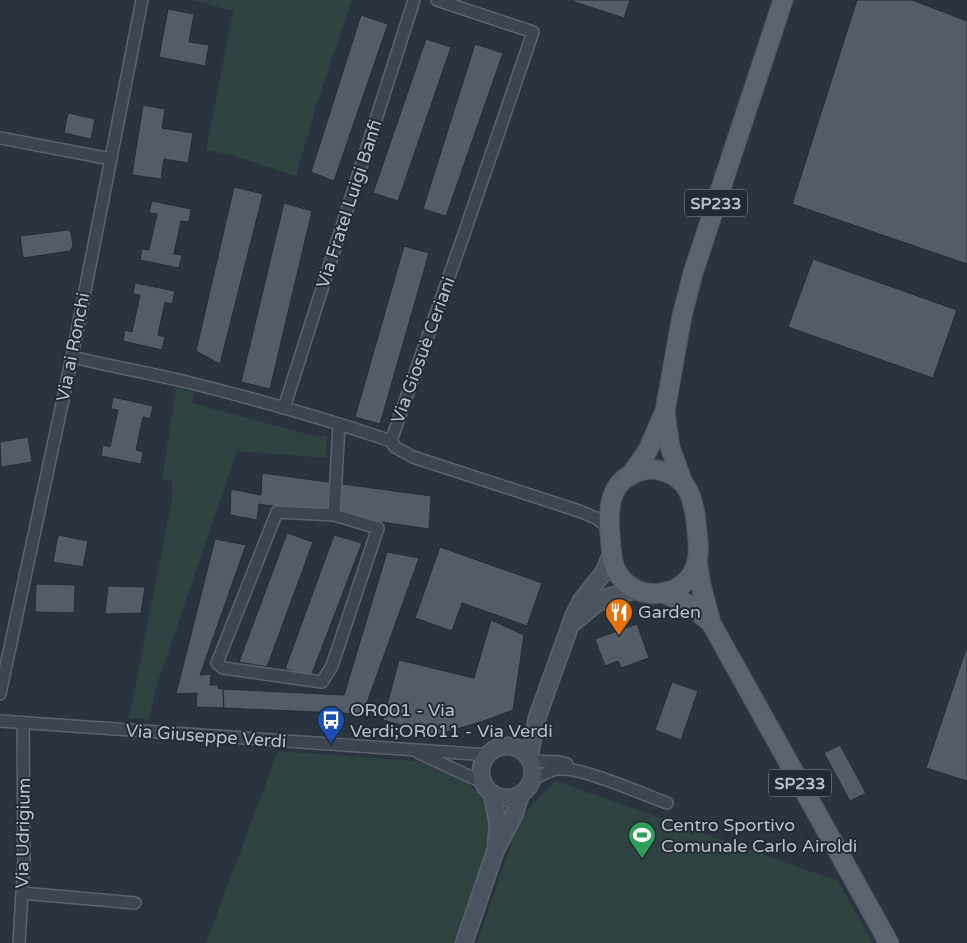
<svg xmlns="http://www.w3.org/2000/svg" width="967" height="943" viewBox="0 0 967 943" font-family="'Varela Round',sans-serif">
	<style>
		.green { fill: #2e4241 }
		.building { fill: #535d69; stroke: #242c36 }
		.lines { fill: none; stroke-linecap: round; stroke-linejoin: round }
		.street-casing { stroke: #5b636c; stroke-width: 14 }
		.secondary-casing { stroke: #5b636c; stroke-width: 19 }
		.primary-casing { stroke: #49515b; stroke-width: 21 }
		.street { stroke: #3d454f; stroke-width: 11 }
		.secondary { stroke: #4b5561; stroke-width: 16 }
		.primary { stroke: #5b646e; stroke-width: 19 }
		.labels { text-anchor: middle; stroke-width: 4; stroke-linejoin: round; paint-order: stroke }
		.shield { fill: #222a34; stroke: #8c939c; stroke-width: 1 }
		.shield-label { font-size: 16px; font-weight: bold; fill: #b9c0c9 }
		.street-label { font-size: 18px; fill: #b9c0c9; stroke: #222a34 }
		.poi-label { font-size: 18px; fill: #b9c0c9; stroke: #222a34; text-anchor: start }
	</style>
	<rect width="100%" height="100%" fill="#29343e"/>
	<g class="green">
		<polygon points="192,0 352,0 316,106 296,176 232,155 206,150 233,11"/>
		<polygon points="176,388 194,392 192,403 318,437 327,436 326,458 237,451 158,682 149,719 129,718 172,499 172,481 162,480"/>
		<polygon points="278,751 418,761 467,782 485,798 492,810 492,834 454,943 206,943"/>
		<polygon points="556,781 838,881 873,943 477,943 521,816"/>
	</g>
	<g class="building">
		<polygon points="572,0 630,0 624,18 572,1"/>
		<polygon points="857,0 912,0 967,21 967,264 792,204"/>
		<polygon points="168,9 194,14 189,42 209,45 205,66 159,57"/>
		<polygon points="361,15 388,24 334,181 311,172"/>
		<polygon points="426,39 451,47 398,201 373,193"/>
		<polygon points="475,44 503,53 446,216 423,209"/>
		<polygon points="143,105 165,109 162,128 193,133 188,163 164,159 161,179 132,175"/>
		<polygon points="68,113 95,119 91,139 64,133"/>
		<polygon points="234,187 263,194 220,364 196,351"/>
		<polygon points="152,201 191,209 189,222 181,221 174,254 182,255 179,268 140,260 142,249 149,250 157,214 149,213"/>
		<polygon points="284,203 312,211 270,389 241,382"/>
		<polygon points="68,230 71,233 73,246 70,251 23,258 20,236"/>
		<polygon points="404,246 429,253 380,424 355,417"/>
		<polygon points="813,259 957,310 933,378 788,327"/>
		<polygon points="135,283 175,291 172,304 165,302 158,335 165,337 162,350 123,341 125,330 132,332 140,295 133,294"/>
		<polygon points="113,397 153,406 150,419 143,417 136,450 143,452 141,464 101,456 103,445 110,447 118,410 111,409"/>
		<polygon points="28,437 32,462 1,467 0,442"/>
		<polygon points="262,473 431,496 429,529 259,504 257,520 230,515 231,489 261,495"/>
		<polygon points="287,533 313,542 267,667 239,662"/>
		<polygon points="58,535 88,541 83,567 53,562"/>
		<polygon points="334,535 362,543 311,676 285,669"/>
		<polygon points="215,539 246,545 200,675 211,674 210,685 218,685 218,688 223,689 224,708 196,707 197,693 176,694"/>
		<polygon points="440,547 542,583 527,626 462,603 452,631 415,618"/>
		<polygon points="387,552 419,558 363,714 224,708 223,689 344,695"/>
		<polygon points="36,584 75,585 74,613 35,612"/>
		<polygon points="108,586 145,587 141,613 105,614"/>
		<polygon points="491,620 524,635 513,710 481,722 436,735 383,720 399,660 474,678"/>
		<polygon points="637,624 649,658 621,668 618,661 605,666 595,639"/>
		<polygon points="967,646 967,781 926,768"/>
		<polygon points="672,682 698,691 681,740 655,730"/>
		<polygon points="840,745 866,793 850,801 824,753"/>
	</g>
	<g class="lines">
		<g class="street-casing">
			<g id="street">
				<polyline points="0,138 111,159"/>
				<path d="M72,357C110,366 148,373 187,382C255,399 324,418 391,441"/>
				<polyline points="284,408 414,0"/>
				<polyline points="391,441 464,234 533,32 437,0"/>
				<polyline points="391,441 395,447 413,457 579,511 596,518 610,529"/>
				<polyline points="334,515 378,528 332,666 322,682 223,668 217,663 277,512 334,515 339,424"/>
				<polyline points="0,694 72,357 142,0"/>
				<polyline points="0,721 488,755"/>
				<polyline points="419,753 484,783"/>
				<polyline points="530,761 559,762 567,764"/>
				<path d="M532,780C540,776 548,771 557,769C580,766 642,794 667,803"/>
				<polyline points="22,893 135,903"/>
				<polyline points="19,943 24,860 23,723"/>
			</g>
		</g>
		<g class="secondary-casing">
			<g id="secondary">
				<polyline points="573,623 596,604 608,597 637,590"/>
				<circle cx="507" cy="772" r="26"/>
				<polyline points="529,758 537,718 574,615 581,601 604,572 612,552"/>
				<polyline points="492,793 498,825 496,845"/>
				<polyline points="464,943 495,852 514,815 521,794"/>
			</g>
		</g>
		<g class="primary-casing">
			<g id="primary">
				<polyline points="665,412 670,447 683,483"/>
				<path d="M650,469C689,472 694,498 697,531C698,543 700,554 696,565C691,579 680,589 666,592C644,598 621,586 614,565C611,555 611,544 610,534C607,502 612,474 650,469Z"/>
				<polyline points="630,476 648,450 665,411 682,316 693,273 783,0"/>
				<polyline points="697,560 701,585 711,623 889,943"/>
				<polyline points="663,593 690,605 711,623"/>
			</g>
		</g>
		<use href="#street" class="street"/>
		<use href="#secondary" class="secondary"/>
		<use href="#primary" class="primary"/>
	</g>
	<defs>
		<g id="restaurant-pin" transform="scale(1.4375)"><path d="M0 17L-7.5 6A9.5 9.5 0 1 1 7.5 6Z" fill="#e8710a" stroke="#222a34"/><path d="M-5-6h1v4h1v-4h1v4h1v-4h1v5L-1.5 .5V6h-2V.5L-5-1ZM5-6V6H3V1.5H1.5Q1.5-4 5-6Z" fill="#fff"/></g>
		<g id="bus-pin" transform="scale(1.4375)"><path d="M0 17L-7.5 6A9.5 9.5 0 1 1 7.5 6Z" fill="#1a4fb4" stroke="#222a34"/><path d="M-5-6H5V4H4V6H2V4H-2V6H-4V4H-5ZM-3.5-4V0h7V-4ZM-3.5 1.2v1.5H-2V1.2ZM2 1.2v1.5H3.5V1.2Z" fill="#fff"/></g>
		<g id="stadium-pin" transform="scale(1.4375)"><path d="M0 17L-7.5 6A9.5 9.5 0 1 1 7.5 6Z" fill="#2e9e5b" stroke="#222a34"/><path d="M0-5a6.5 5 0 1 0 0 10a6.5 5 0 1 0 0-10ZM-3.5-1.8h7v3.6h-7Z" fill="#fff"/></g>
	</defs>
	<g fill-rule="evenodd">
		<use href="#restaurant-pin" x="619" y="612"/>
		<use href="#bus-pin" x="331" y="720"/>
		<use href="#stadium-pin" x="642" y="835"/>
	</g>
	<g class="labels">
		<g class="shield">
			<rect x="685" y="189.5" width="62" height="27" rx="4"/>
			<rect x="769" y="769.5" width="62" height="27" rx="4"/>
		</g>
		<g class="shield-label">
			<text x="716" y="209">SP233</text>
			<text x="800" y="789">SP233</text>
		</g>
		<g class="street-label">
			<text transform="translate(349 204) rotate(-72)" y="6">Via Fratel Luigi Banfi</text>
			<text transform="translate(73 347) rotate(-79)" y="6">Via ai Ronchi</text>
			<text transform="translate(423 350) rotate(-70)" y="6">Via Giosuè Ceriani</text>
			<text transform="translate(206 736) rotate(4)" y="6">Via Giuseppe Verdi</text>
			<text transform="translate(23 833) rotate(-89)" y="6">Via Udrigium</text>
		</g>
		<g class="poi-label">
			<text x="638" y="618">Garden</text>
			<text x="350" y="716">OR001 - Via<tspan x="350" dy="21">Verdi;OR011 - Via Verdi</tspan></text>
			<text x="661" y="831">Centro Sportivo<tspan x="661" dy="21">Comunale Carlo Airoldi</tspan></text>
		</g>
	</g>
</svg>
